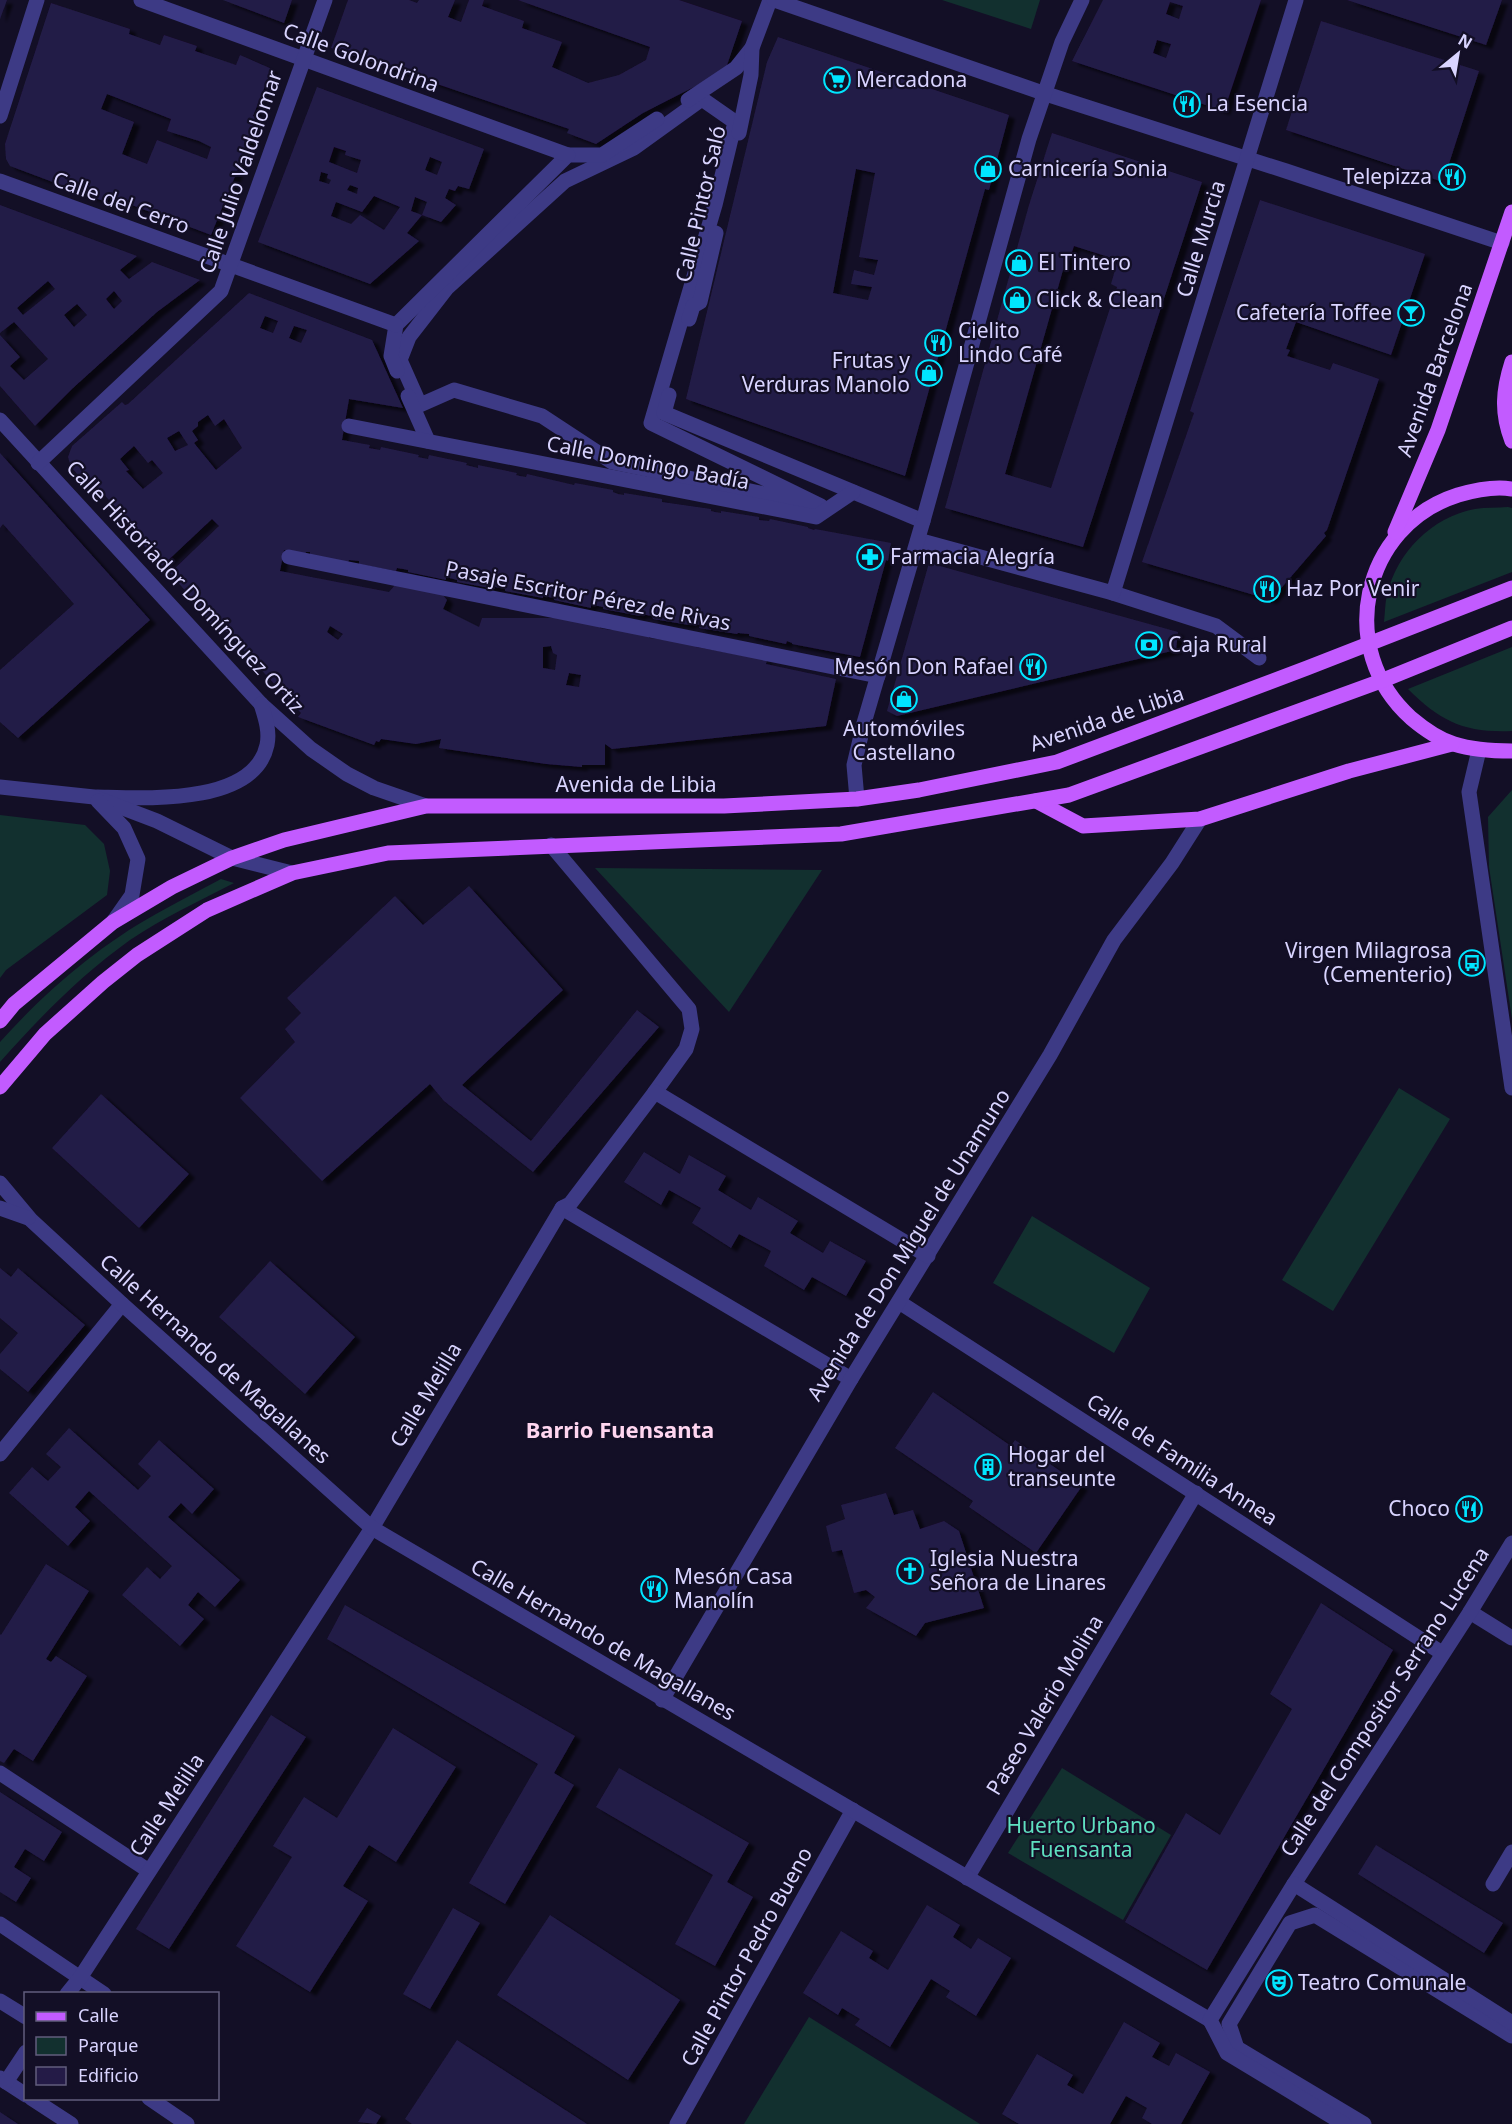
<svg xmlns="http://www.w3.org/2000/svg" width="1512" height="2124" viewBox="0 0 1512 2124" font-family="'Noto Sans',sans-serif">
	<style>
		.green { fill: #12302f }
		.building { fill: #241b47; fill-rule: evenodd; filter: url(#shadow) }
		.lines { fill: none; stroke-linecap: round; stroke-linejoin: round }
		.pedestrian { stroke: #3d3a85; stroke-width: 15 }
		.minor { stroke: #3d3a85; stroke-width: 15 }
		.tertiary { stroke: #3d3a85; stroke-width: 15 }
		.primary { stroke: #c25bff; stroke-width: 15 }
		.labels { text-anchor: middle; stroke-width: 4.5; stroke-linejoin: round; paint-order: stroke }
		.street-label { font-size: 21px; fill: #d9d4ff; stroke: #130f26 }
		.poi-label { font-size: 21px; fill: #d9d4ff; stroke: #130f26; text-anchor: start }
		.park-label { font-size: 21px; fill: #5fe0c0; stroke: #130f26 }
		.neighbourhood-label { font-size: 22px; font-weight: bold; fill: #ffd6f0; stroke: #130f26 }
	</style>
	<defs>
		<filter id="shadow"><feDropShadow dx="6" dy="4" stdDeviation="1.5" flood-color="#0009"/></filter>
	</defs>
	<rect width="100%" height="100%" fill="#130f26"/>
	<g class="green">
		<polygon points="942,0 1040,0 1031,29"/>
		<path d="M1508,507L1512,508V572L1384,622C1385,613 1385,603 1387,595C1397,552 1432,517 1475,509C1486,507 1497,508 1508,507Z"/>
		<path d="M1512,647V731C1465,733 1441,722 1408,689Z"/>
		<polygon points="1512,790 1512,1019 1489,867 1488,817"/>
		<polygon points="0,815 85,825 104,844 110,871 107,895 6,970 0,978"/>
		<polygon points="595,868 822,870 729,1012"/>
		<path d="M221,879L234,883C199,901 163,918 130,940C81,975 40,1017 0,1062V1042C44,993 98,946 156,914C177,902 199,891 221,879Z"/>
		<polygon points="1399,1088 1450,1119 1333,1311 1282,1280"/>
		<polygon points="1032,1216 1150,1288 1114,1353 993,1283"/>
		<polygon points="1062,1768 1171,1835 1123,1920 1008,1853"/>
		<polygon points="809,2017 980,2124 744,2124"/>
	</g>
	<g class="building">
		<polygon points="0,0 7,0 0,19"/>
		<polygon points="223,0 292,0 284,23"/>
		<polygon points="348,0 409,0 417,3 419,0 455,0 448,17 461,22 469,0 484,0 482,6 524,21 522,28 562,42 552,67 588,83 619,75 646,60 650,47 518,0 679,0 742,21 725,71 643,113 596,144 567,133 569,129 531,116 331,48"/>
		<path d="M1103,0H1261L1224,111L1072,61ZM1170,2L1183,6L1179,19L1166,14ZM1157,40L1171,44L1166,58L1153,53Z"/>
		<polygon points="1347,0 1502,0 1486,45"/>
		<path d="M51,3L130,29L129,34L160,45L164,35L197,46L195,51L236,65L240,55L272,69L253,116L259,118L211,235L108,196L106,202L10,166L6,159L5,144ZM107,94L171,119L167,131L199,141L211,147L207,159L157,140L147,164L122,154L134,122L101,109Z"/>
		<polygon points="1321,21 1479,71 1443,182 1286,130"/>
		<path d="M778,37L1009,115L989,190L985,189L905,476L686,399L767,62ZM856,169L875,173L859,257L878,260L874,275L854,270L851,284L872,287L868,300L833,293Z"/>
		<path d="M317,87L484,149L469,189L458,186L455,191L449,189L445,198L456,205L441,222L422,215L407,233L419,241L370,284L258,242ZM334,147L346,151L345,155L361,160L357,173L329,162ZM430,157L442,162L437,175L425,170ZM321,172L328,174L327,178L331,180L329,184L319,181ZM350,185L358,188L357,194L347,190ZM374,196L400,207L384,230L360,215L351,224L331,216L336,202L362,212ZM415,197L427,202L422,215L411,211Z"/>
		<path d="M1052,133L1202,182L1083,547L945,508L1029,205ZM1074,246L1118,260L1111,284L1117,287L1051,488L1005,474L1063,270H1066Z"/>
		<polygon points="1260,200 1425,254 1391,355 1296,322 1286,349 1290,350 1287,356 1330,370 1333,363 1379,379 1327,530 1324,533 1326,536 1271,600 1142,562 1194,413 1190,411"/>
		<path d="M0,205L137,256L120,270L129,279L152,262L200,280L157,312L73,388L35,426L0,386V335L20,357L10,366L24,380L48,359L14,322L0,333ZM48,281L55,289L23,315L17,308ZM114,291L122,301L114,309L106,299ZM77,304L87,315L74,327L64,315Z"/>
		<path d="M249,293L372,340L403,408L349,399L342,440L370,445L369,448L380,450L381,447L419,455L418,457L428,459L429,455L467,463L466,465L478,468V465L517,473L516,475L520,476L526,477L527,474L574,485L575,483L613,490V492L618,494L624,495V493L662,499V502L711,509V511L715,512L721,513V511L759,517V520L769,521L770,519L808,527V528L814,530L815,529L891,543L888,561L886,560L860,657L792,644V643L787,641L786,644L749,636V634L738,633L737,634L699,628L700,625L690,623L689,625L653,619L652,616L641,614L640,616L603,609V607L598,606L591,605V608L554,600V598L543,596V598L505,591V589L495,587V589L457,582V580L446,577V580L408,572V570L403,569L397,568L396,571L359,564V561L349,560L348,562L310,555V552H306L305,554L284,550L280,571L389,592L395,585L443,595L447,600L443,609L479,627L482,618H552L553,617L600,626V628L610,630H613V628L649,635V638L697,644L696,647L767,660L766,664L836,679L826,726L612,749L605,744V765H582V767L546,764L439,748L441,739L416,744L381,739L379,742L376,741L374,745L298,717L301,713L220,625L214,627L191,602L193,600L170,573L219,526L212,519L162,566L138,539L140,536L96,485L93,482L87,485L71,467L68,457L72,446L122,402L125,405L128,404ZM265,316L278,321L273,333L260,328ZM294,326L307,330L301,343L289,338ZM208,415L215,426L224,419L242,448L216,470L194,443L198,440L192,431L198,426V422ZM179,431L188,445L175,451L167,438ZM134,446L148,463L152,460L163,473L143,489L126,471L129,470L120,459ZM330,626L343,634L338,640L327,632ZM551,646L553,653L557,655L555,670L543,668V647ZM569,673L581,675L579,687L566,685Z"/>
		<polygon points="0,453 150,620 18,738 0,722 0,670 74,604 3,524 0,528"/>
		<polygon points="929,563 1178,632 1176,650 897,716 887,711"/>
		<polygon points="469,886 563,990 462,1085 531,1141 637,1010 659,1027 533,1172 444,1101 430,1084 322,1181 240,1098 295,1042 285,1029 301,1013 287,998 395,896 423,925"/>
		<polygon points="101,1094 189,1174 139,1228 52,1148"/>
		<polygon points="644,1152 680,1174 689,1155 726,1176 718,1190 751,1210 758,1197 798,1221 790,1233 823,1253 830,1241 866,1261 846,1296 812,1277 804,1290 764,1266 771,1251 739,1234 731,1248 692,1223 701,1208 669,1190 661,1205 624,1182"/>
		<polygon points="270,1261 355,1337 305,1394 219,1317"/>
		<polygon points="0,1268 11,1277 18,1268 85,1325 28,1392 0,1369 0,1354 18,1333 0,1318"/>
		<polygon points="933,1392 1011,1446 1015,1440 1082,1486 1036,1553 969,1507 973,1501 895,1448"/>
		<polygon points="69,1428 138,1490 151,1476 138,1464 159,1440 214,1489 192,1514 181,1503 168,1517 240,1580 215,1607 198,1592 188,1605 204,1619 180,1646 122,1595 147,1567 160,1579 172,1566 89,1491 75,1507 90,1521 68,1546 9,1493 32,1467 48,1481 61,1467 46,1454"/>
		<polygon points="886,1493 894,1515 913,1510 920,1529 944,1521 959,1531 984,1608 925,1623 916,1636 866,1608 875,1597 866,1590 854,1593 842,1550 832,1552 826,1526 845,1519 841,1505"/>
		<polygon points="46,1564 89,1591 46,1659 51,1662 56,1656 87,1676 33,1761 14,1749 4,1763 0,1761 0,1634 1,1635"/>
		<polygon points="1321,1603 1393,1650 1207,1970 1125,1922 1186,1813 1220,1835 1292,1709 1270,1694"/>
		<polygon points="345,1605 575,1736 554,1773 574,1785 505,1904 469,1883 538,1764 327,1639"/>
		<polygon points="271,1715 306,1737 169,1949 136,1929"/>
		<polygon points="393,1728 456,1767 396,1862 369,1845 343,1886 368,1901 310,1992 236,1946 292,1857 273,1846 304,1797 337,1818"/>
		<polygon points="619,1768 749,1843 727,1882 753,1897 715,1966 675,1944 713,1875 596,1807"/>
		<polygon points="0,1792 62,1832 44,1861 25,1849 14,1867 31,1878 16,1902 0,1892"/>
		<polygon points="1376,1845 1503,1923 1484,1953 1358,1874"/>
		<polygon points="927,1905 960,1925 953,1937 971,1949 978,1938 1011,1958 976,2016 946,1997 950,1991 931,1979 890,2047 855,2025 860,2019 842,2008 838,2015 803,1993 841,1931 873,1951 869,1958 888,1970"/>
		<polygon points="453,1908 480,1923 430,2009 403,1994"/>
		<polygon points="550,1915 680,2000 628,2080 497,1995"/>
		<polygon points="1124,2022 1160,2043 1152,2057 1169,2066 1176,2053 1210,2072 1181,2124 1152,2124 1142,2118 1147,2108 1126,2096 1110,2124 1019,2124 1002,2114 1037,2054 1073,2075 1067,2085 1083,2094"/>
		<polygon points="457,2040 587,2124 412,2124 405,2119"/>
		<polygon points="367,2108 381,2116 376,2124 358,2122"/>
		<polygon points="0,2112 18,2124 0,2124"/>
	</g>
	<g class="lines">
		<g class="pedestrian">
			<polygon points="702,99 735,122 715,205 651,423 821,506 612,462 542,416 454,390 420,405 400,360 409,337 447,288 565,181 634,148"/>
			<polyline points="688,100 736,68 752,48"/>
			<polyline points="739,133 751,75 752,48 770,0"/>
			<polyline points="689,319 693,306 700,302 716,233"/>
			<polyline points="397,371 391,356 396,325 568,155 602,155 657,119"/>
			<polyline points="669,395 664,413 923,521"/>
			<polyline points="408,396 428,441"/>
			<polyline points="349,426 816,517 853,492"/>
			<polyline points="289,557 878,676"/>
			<polyline points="1113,593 1216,626 1259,658"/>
			<polyline points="0,1773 149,1871"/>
			<polyline points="1364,2124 1237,2048 1229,2024 1290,1923 1315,1915 1512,2036"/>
		</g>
		<g class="minor">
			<polyline points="141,0 568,155"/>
			<polyline points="774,0 1043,93 1286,171 1502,243"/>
			<polyline points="0,116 37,0"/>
			<polyline points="0,181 396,325"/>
			<polyline points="0,420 261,704 311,749 347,774 374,788 426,806"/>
			<polyline points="38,463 221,291 325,0"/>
			<polyline points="918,540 1113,593 1296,0"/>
			<path d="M97,797C143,798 254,806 267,745C270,731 265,717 261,704"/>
			<polyline points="857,799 854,765 864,723 923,521 1029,139 1062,42 1082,0"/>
			<polyline points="551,845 689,1009 692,1029 686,1049 655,1092"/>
			<polyline points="562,1208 851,1379"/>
			<polyline points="899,1302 1442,1653"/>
			<polyline points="0,1454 122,1304"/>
			<polyline points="1470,1612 1512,1638"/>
			<polyline points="662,1700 851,1379 1050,1055 1114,940 1172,863 1200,819"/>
			<polyline points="967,1878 1196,1493"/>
			<polyline points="1294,1884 1470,1612 1512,1543"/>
			<polyline points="1493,1884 1512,1852"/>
			<polyline points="0,1924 104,1994"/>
			<polyline points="67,1994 80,1978 372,1528 562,1208 570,1204 655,1092 928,1256"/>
			<polyline points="0,2001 26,2017"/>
			<polyline points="0,2078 26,2095"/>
			<polyline points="6,2082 26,2052"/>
			<polyline points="31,2098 71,2124"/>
			<polyline points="149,2098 187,2124"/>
			<polyline points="677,2124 853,1810"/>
		</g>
		<g class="tertiary">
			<polyline points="1479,750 1469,792 1512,1088"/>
			<polyline points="0,787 94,797 157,821 232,858 292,873"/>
			<polyline points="98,801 124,828 138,859 132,895 113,922"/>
			<polyline points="0,1183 31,1220 122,1304 372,1528 1210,2020"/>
			<polyline points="0,1208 28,1218"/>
			<polyline points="1344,2124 1227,2053 1210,2020 1294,1884 1512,2023"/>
		</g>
		<g class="primary">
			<path d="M1512,362C1503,390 1501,413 1512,441"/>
			<path d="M1512,489C1495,486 1475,490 1458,495C1361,526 1335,650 1411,718C1424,729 1438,739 1454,744C1473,750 1492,751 1512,751"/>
			<polyline points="1395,532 1438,430 1512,212"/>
			<polyline points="1036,801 1083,826 1200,819 1349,771 1452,744"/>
			<polyline points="0,1021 14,1004 113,922 172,887 232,858 284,840 426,806 724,806 857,799 919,790 1057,762 1307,668 1512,588"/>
			<polyline points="0,1087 45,1034 103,982 137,955 207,910 292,873 388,853 841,834 1069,795 1381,681 1512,628"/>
		</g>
	</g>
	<defs>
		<g id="supermarket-ring" transform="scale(1.35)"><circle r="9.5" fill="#130f26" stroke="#00e5ff" stroke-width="1.5"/><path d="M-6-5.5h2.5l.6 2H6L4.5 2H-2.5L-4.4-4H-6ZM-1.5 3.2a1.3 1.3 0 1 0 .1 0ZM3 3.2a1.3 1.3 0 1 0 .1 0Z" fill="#00e5ff"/></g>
		<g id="restaurant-ring" transform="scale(1.35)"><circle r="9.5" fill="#130f26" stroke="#00e5ff" stroke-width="1.5"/><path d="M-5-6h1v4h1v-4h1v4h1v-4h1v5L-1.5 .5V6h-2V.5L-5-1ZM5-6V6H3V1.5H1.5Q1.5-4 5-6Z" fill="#00e5ff"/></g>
		<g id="shop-ring" transform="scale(1.35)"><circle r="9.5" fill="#130f26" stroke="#00e5ff" stroke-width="1.5"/><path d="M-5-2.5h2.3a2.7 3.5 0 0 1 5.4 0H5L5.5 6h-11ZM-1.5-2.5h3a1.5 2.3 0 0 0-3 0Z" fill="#00e5ff"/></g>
		<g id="bar-ring" transform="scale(1.35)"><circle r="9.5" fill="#130f26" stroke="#00e5ff" stroke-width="1.5"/><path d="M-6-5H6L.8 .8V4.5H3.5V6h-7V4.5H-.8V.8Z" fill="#00e5ff"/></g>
		<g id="pharmacy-ring" transform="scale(1.35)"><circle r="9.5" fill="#130f26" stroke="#00e5ff" stroke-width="1.5"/><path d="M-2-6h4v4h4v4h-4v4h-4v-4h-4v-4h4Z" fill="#00e5ff"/></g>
		<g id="bank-ring" transform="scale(1.35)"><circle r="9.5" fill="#130f26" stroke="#00e5ff" stroke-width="1.5"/><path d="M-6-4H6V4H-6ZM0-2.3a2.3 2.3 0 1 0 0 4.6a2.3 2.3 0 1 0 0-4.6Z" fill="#00e5ff"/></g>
		<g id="bus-ring" transform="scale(1.35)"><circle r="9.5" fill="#130f26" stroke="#00e5ff" stroke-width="1.5"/><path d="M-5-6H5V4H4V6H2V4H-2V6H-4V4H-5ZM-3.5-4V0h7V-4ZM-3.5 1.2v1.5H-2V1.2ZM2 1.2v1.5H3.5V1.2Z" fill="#00e5ff"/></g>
		<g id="building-ring" transform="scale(1.35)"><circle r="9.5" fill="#130f26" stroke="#00e5ff" stroke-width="1.5"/><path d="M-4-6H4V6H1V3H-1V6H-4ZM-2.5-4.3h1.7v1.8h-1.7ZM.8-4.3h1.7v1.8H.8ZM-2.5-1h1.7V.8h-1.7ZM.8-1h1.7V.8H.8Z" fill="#00e5ff"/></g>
		<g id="church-ring" transform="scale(1.35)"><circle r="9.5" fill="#130f26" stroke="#00e5ff" stroke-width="1.5"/><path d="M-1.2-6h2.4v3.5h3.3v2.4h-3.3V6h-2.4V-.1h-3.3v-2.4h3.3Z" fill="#00e5ff"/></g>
		<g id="theatre-ring" transform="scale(1.35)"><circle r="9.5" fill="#130f26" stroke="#00e5ff" stroke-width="1.5"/><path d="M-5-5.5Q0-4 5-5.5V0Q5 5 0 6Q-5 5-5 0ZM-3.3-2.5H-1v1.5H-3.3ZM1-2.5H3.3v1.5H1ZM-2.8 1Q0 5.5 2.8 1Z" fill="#00e5ff"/></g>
	</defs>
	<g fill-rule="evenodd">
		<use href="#supermarket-ring" x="837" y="80"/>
		<use href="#restaurant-ring" x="1187" y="104"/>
		<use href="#shop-ring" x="988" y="169"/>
		<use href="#restaurant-ring" x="1452" y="177"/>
		<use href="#shop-ring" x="1019" y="263"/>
		<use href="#shop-ring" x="1017" y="300"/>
		<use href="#bar-ring" x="1411" y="313"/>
		<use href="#restaurant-ring" x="938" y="343"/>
		<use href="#shop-ring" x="929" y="373"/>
		<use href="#pharmacy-ring" x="870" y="557"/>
		<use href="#restaurant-ring" x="1267" y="589"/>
		<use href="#bank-ring" x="1149" y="645"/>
		<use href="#restaurant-ring" x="1033" y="667"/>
		<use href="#shop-ring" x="904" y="699"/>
		<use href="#bus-ring" x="1472" y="963"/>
		<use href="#building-ring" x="988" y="1467"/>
		<use href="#restaurant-ring" x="1469" y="1509"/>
		<use href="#church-ring" x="910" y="1571"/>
		<use href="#restaurant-ring" x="654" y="1589"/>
		<use href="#theatre-ring" x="1279" y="1983"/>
	</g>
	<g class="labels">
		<g class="street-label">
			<text transform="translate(361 58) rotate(20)" y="7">Calle Golondrina</text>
			<text transform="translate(241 172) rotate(-71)" y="7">Calle Julio Valdelomar</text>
			<text transform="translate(121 203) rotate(20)" y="7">Calle del Cerro</text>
			<text transform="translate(701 204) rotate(-77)" y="7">Calle Pintor Saló</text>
			<text transform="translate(1201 239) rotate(-73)" y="7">Calle Murcia</text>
			<text transform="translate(1435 370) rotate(-70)" y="7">Avenida Barcelona</text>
			<text transform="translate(648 463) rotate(11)" y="7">Calle Domingo Badía</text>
			<text transform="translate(185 587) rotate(47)" y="7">Calle Historiador Domínguez Ortiz</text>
			<text transform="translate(588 596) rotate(11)" y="7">Pasaje Escritor Pérez de Rivas</text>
			<text transform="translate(1107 719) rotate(-19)" y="7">Avenida de Libia</text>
			<text x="636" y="792">Avenida de Libia</text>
			<text transform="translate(909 1245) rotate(-58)" y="7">Avenida de Don Miguel de Unamuno</text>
			<text transform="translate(215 1359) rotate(42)" y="7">Calle Hernando de Magallanes</text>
			<text transform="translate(426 1395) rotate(-59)" y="7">Calle Melilla</text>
			<text transform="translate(1182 1460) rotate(33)" y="7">Calle de Familia Annea</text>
			<text transform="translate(603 1640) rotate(30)" y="7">Calle Hernando de Magallanes</text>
			<text transform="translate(1385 1702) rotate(-57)" y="7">Calle del Compositor Serrano Lucena</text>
			<text transform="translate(1045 1705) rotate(-59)" y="7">Paseo Valerio Molina</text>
			<text transform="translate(167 1805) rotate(-57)" y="7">Calle Melilla</text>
			<text transform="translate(747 1957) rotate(-61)" y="7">Calle Pintor Pedro Bueno</text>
		</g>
		<g class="poi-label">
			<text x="856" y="87">Mercadona</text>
			<text x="1206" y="111">La Esencia</text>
			<text x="1008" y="176">Carnicería Sonia</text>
			<text x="1432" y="184" text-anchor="end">Telepizza</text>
			<text x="1038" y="270">El Tintero</text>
			<text x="1036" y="307">Click &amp; Clean</text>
			<text x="1392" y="320" text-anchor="end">Cafetería Toffee</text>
			<text x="958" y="338">Cielito<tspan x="958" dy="24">Lindo Café</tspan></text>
			<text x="910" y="368" text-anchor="end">Frutas y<tspan x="910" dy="24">Verduras Manolo</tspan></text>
			<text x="890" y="564">Farmacia Alegría</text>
			<text x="1286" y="596">Haz Por Venir</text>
			<text x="1168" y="652">Caja Rural</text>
			<text x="1014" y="674" text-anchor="end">Mesón Don Rafael</text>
			<text x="904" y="736" text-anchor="middle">Automóviles<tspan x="904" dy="24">Castellano</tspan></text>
			<text x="1452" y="958" text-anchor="end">Virgen Milagrosa<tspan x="1452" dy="24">(Cementerio)</tspan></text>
			<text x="1008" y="1462">Hogar del<tspan x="1008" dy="24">transeunte</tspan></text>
			<text x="1450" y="1516" text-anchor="end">Choco</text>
			<text x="930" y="1566">Iglesia Nuestra<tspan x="930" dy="24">Señora de Linares</tspan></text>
			<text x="674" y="1584">Mesón Casa<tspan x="674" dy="24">Manolín</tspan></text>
			<text x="1298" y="1990">Teatro Comunale</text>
		</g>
		<g class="park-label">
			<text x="1081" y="1833">Huerto Urbano<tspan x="1081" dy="24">Fuensanta</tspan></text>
		</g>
		<g class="neighbourhood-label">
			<text x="620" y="1438">Barrio Fuensanta</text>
		</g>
	</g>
	<rect x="24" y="1992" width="195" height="108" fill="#130f26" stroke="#625e7d" stroke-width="1.5"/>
	<rect x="36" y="2012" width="30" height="9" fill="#c25bff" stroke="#625e7d" stroke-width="1.5"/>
	<text x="78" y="2022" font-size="18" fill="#d9d4ff">Calle</text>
	<rect x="36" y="2037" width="30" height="18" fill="#12302f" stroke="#625e7d" stroke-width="1.5"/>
	<text x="78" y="2052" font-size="18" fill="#d9d4ff">Parque</text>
	<rect x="36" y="2067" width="30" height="18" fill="#241b47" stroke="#625e7d" stroke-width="1.5"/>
	<text x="78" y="2082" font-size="18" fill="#d9d4ff">Edificio</text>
	<g transform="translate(1458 54) rotate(30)" stroke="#130f26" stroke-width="4.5" paint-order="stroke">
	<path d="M0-4.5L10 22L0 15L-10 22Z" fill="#d9d4ff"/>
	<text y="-9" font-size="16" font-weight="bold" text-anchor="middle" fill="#d9d4ff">N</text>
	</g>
</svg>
